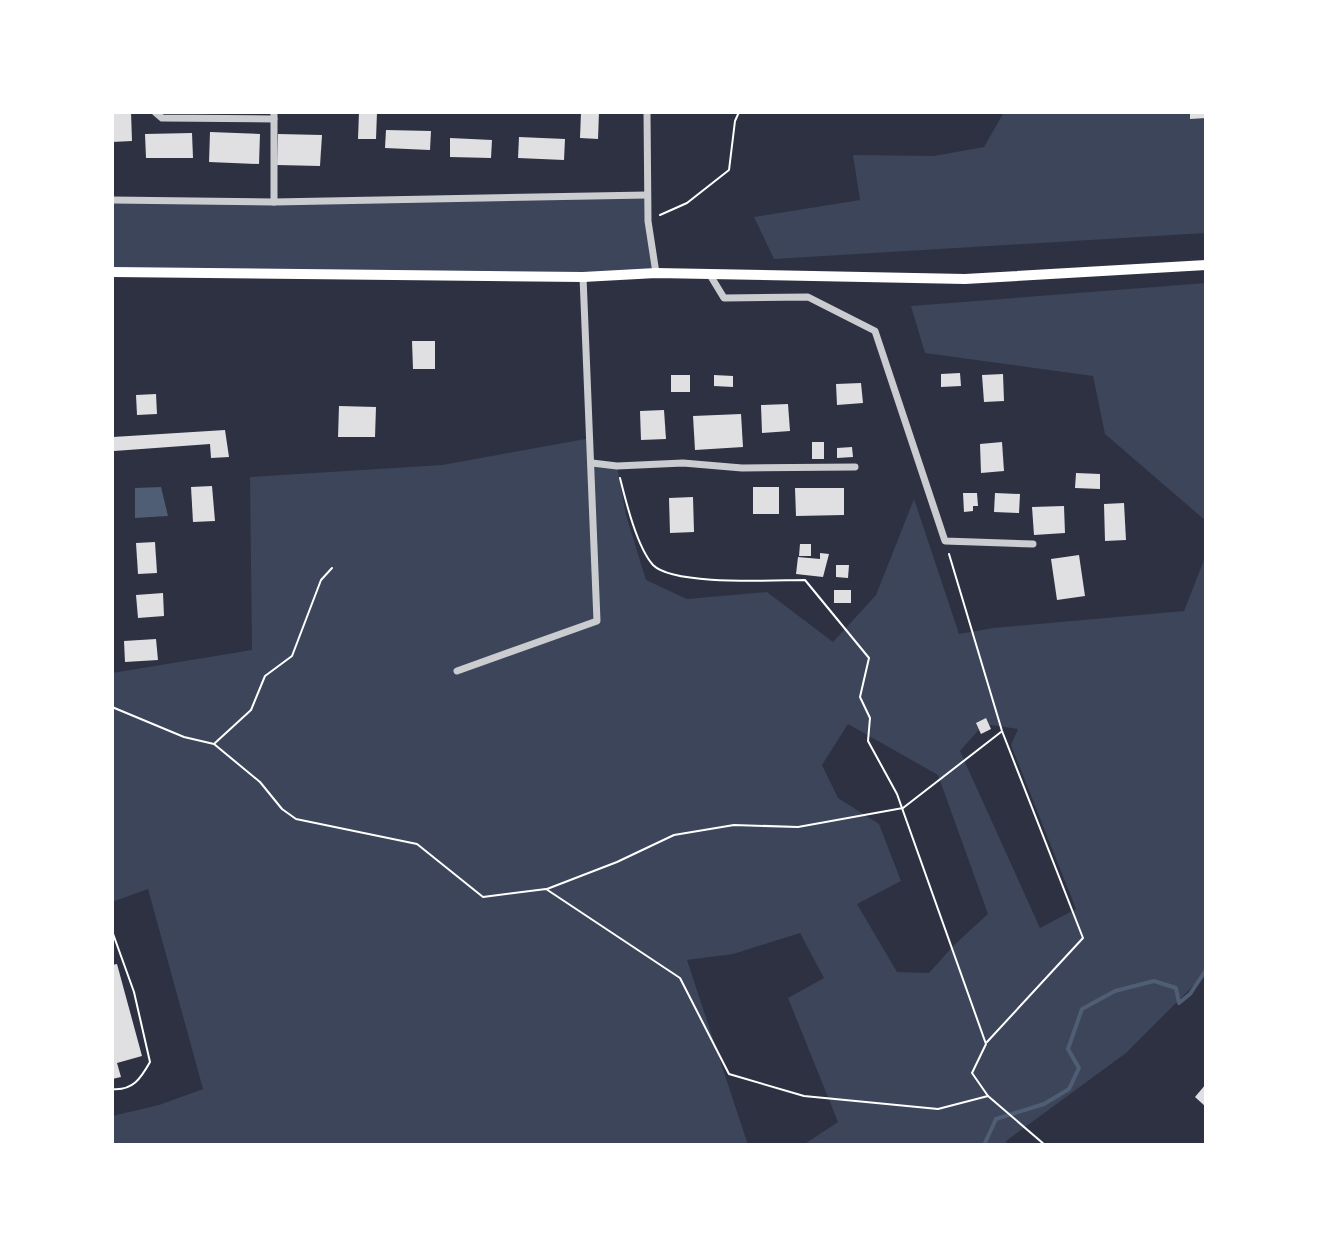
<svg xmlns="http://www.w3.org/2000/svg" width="1318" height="1257" viewBox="0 0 1318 1257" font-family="'Exo 2',sans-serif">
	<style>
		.green { fill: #3c4559; fill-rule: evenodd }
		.water { fill: #4f5d75 }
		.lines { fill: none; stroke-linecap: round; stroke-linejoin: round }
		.stream { stroke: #4f5d75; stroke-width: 4 }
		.building { fill: #e0e0e3 }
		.path { stroke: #fff; stroke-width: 2 }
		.minor { stroke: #caccd0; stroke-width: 7 }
		.secondary { stroke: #fff; stroke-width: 10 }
	</style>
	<rect width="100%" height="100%" fill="#2d3142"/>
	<g class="green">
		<polygon points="1004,112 1206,112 1206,233 774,259 754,217 860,200 853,155 934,156 984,147"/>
		<polygon points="647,195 656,273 112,272 112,200 274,202"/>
		<polygon points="1206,283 1206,521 1105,434 1093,376 925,353 911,306"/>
		<path d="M591,438L593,463L617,466L626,515L646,580L687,599L767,592L833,642L876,595L914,499L959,634L993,628L1184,611L1206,555V973L1126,1053L1006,1141L1007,1145H803L838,1122L788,998L824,978L800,933L733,954L687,960L748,1145H112V1116L159,1105L203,1089L148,889L112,902V673L252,650L250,477L442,465ZM848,724L938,775L988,914L954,945L929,973L897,972L857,904L901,881L879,824L838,798L822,765ZM984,724L1018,729L1011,745L1076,909L1040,928L960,751Z"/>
	</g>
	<polygon class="water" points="161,487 168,516 135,518 135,488"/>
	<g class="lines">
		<polyline class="stream" points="984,1145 996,1119 1044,1104 1069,1089 1079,1068 1068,1049 1082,1009 1115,991 1154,981 1176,988 1179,1003 1190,994 1206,970"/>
	</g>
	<g class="building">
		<polygon points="112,112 131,112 132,141 112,142"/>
		<polygon points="359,112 377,112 376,139 358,139"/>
		<polygon points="581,112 599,112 598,139 580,138"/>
		<polygon points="1190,112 1206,112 1206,118 1190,119"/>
		<polygon points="386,130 431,131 430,150 385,148"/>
		<polygon points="210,132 260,134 259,164 209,162"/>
		<polygon points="192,133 193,158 146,158 145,134"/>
		<polygon points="278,134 322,135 320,166 277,165"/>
		<polygon points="519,137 565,139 564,160 518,158"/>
		<polygon points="450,138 492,140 491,158 450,157"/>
		<polygon points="412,341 435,341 435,369 413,369"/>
		<polygon points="960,373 961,386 941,387 941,374"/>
		<polygon points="1003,374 1004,401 984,402 982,375"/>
		<rect x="671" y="375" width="19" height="17"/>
		<polygon points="714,375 733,376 733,387 714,386"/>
		<polygon points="861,383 863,403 837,405 836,384"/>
		<polygon points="156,394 157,414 137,415 136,395"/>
		<polygon points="788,404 790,431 762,433 761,405"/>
		<polygon points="339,406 376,407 375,437 338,437"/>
		<polygon points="664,410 666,439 641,440 640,411"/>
		<polygon points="741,414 743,447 695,450 693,416"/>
		<polygon points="225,430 229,457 211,458 210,444 114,451 113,437"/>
		<rect x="812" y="442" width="12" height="17"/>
		<polygon points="1002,442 1004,471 981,473 980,444"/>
		<polygon points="852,447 853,457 837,458 837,448"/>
		<polygon points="1076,473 1100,474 1100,489 1075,488"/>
		<polygon points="212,486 215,521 193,522 191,487"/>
		<rect x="753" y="487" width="26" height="27"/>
		<polygon points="795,488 844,488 844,515 796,516"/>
		<polygon points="963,493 977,493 978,506 973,506 973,511 964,512"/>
		<polygon points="995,493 1020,494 1019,513 994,512"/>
		<polygon points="693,497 694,532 670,533 669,498"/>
		<polygon points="1124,503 1126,540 1105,541 1104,504"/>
		<polygon points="1064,506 1065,533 1034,535 1032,507"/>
		<polygon points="155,542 157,573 138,574 136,543"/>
		<polygon points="800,544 811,544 811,556 799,556"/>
		<polygon points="820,553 829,554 823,577 796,574 798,557 820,559"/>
		<polygon points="1079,555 1085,596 1057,600 1051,559"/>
		<polygon points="836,565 849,565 848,578 836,577"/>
		<rect x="834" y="590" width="17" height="13"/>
		<polygon points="163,593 164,616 138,618 136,595"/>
		<polygon points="156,639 158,660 125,662 124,641"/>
		<polygon points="986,718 991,729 981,734 976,723"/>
		<polygon points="117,964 142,1056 117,1063 121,1077 112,1079 112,965"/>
		<polygon points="1206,1084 1206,1107 1195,1097"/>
	</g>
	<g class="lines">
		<g class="path">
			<polyline points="660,215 687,203 729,170 735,121 739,112"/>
			<path d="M620,478C626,502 637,547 653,565C674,586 774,580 805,580L869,658L860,697L870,718L868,741L897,794L986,1044L972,1073L988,1096L1045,1145"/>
			<polyline points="949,554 1002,731 1083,938 987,1042"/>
			<polyline points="112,707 184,737 214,744 260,782 282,809 296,819 417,844 483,897 546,889 680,978 729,1074 804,1096 938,1109 988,1096"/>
			<polyline points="215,743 251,710 265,676 292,656 321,580 332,568"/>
			<polyline points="547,889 617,862 674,835 734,825 798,827 903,808 1001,732"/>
			<path d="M112,931L134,992L150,1062C141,1078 133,1091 112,1089"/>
		</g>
		<g class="minor">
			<polyline points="155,112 162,118 274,119"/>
			<polyline points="274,112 274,202"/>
			<polyline points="647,112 648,221 656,273"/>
			<polyline points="112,200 274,202 647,195"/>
			<polyline points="710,275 724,298 808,297 875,331 945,541 1033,544"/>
			<polyline points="592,463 617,466 683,463 742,468 855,467"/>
			<polyline points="457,671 597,621 583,277"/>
		</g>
		<polyline class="secondary" points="112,272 583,277 656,273 965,279 1206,265"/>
	</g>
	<rect width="1318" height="1257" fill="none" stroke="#ffffff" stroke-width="228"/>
</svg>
